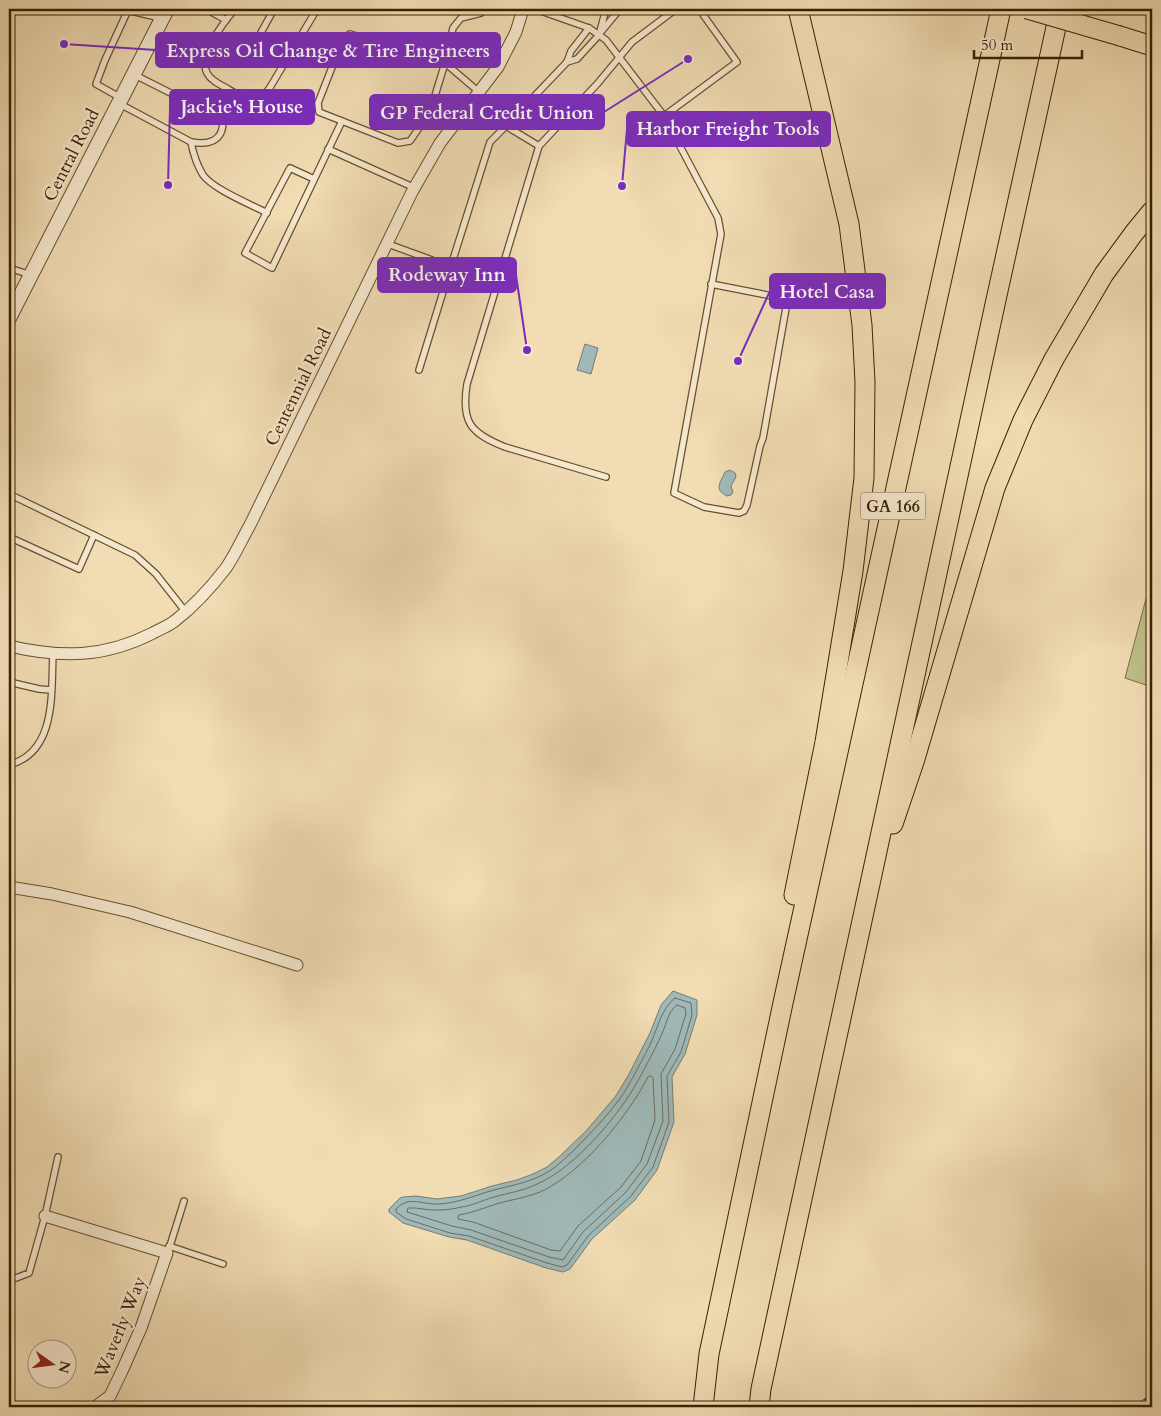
<svg xmlns="http://www.w3.org/2000/svg" width="1161" height="1416" viewBox="0 0 1161 1416" font-family="Cardo,serif">
	<style>
		.green { fill: #bfbf89; stroke: #7c7047 }
		.water { fill: #9fb9b8; stroke: #767c70 }
		.lines { fill: none; stroke-linecap: round; stroke-linejoin: round }
		.shore { stroke: #6c6d5e; stroke-width: 1 }
		.service-casing { stroke: #675030; stroke-width: 8 }
		.minor-casing { stroke: #675030; stroke-width: 13 }
		.tertiary-casing { stroke: #675030; stroke-width: 16 }
		.trunk-casing { stroke: #392105; stroke-width: 21 }
		.service { stroke: #f6e8ce; stroke-width: 5.5 }
		.minor { stroke: #f6e8ce; stroke-width: 11 }
		.tertiary { stroke: #f6e8ce; stroke-width: 14 }
		.trunk { stroke: #f1dcb3; stroke-width: 19 }
		.rail-casing { stroke: #392105; stroke-width: 5.5 }
		.rail { stroke: #f6e8ce; stroke-width: 4; stroke-dasharray: 11; stroke-linecap: butt }
		.trunk-bridge-casing { stroke: #392105; stroke-width: 21; stroke-linecap: butt }
		.trunk-bridge { stroke: #f1dcb3; stroke-width: 19 }
		.labels { text-anchor: middle; stroke-width: 5; stroke-linejoin: round; paint-order: stroke }
		.shield { fill: #f6e8ce; stroke: #725d41; stroke-width: 1 }
		.shield-label { font-size: 16px; font-weight: bold; fill: #392105 }
		.street-label { font-size: 18px; fill: #392105; stroke: #f6e8ce }
		.leader { fill: none; stroke: #7b2cbf; stroke-width: 2 }
		.callout-dot { fill: #7b2cbf; stroke: #f6e8ce; stroke-width: 2 }
		.callout { fill: #7b2cbf; stroke: #7b2cbf; stroke-width: 2 }
		.callout-label { font-size: 19px; text-anchor: middle; font-weight: bold; fill: #fff }
	</style>
	<rect width="100%" height="100%" fill="#f1dcb3"/>
	<filter id="stains"><feTurbulence type="fractalNoise" baseFrequency=".004" numOctaves="4"/><feColorMatrix values="0 0 0 0 .2 0 0 0 0 .09 0 0 0 0 .02 0 0 0 .5 -.17"/></filter>
	<radialGradient id="worn" r=".72"><stop offset=".6" stop-color="#630" stop-opacity="0"/><stop offset="1" stop-color="#630" stop-opacity=".3"/></radialGradient>
	<polygon class="green" points="1152,576 1152,687 1125,678"/>
	<g class="water">
		<polygon points="585,344 598,348 591,374 577,370"/>
		<path d="M730,470L735,473L736,477L731,486L733,492L731,495L727,496C713,489 721,482 725,472Z"/>
		<polygon points="673,991 697,1000 697,1015 685,1054 672,1077 674,1122 657,1170 635,1200 592,1239 570,1269 563,1272 546,1268 467,1240 449,1237 403,1223 389,1212 389,1209 400,1198 403,1197 416,1196 437,1199 461,1196 492,1186 517,1180 533,1174 547,1167 559,1157 586,1131 615,1097 628,1076 650,1033 661,1005"/>
	</g>
	<g class="lines">
		<g class="shore">
			<path d="M675,998L691,1003L692,1015L681,1052L667,1076L669,1122L653,1167L631,1196L588,1236L567,1265L562,1267L547,1263L469,1236L450,1233L406,1219L396,1212V1209C409,1195 423,1205 439,1204C459,1203 475,1195 494,1190C513,1185 533,1182 551,1170C561,1163 570,1154 579,1145C593,1131 607,1116 619,1100C631,1083 639,1065 649,1047C657,1031 661,1008 675,998Z"/>
			<path d="M677,1005L685,1008L686,1014L675,1049L661,1074L663,1121L647,1164L626,1192L583,1232L563,1260L549,1257L471,1230L452,1226L407,1212L408,1208C418,1207 428,1211 438,1210C446,1210 454,1209 461,1207C472,1206 483,1200 494,1197C508,1193 523,1191 537,1184C575,1168 620,1114 639,1079C646,1065 654,1052 660,1038C666,1027 667,1012 677,1005Z"/>
			<path d="M651,1076L653,1078L655,1120L641,1161L621,1187L578,1226L560,1251L551,1250L473,1222L458,1219V1217L459,1215C472,1213 484,1208 496,1204C510,1200 525,1198 540,1192C581,1174 628,1116 648,1077Z"/>
		</g>
		<g class="service-casing">
			<g id="service">
				<polyline points="122,9 161,18"/>
				<polyline points="206,9 226,20"/>
				<path d="M235,9C224,22 198,55 207,73C211,81 221,85 228,89C236,94 243,98 252,101L261,97L269,89L317,9"/>
				<polyline points="535,9 589,28 606,40 664,116 718,218 721,234 674,493 704,507 739,513 744,511 747,505 760,446 763,438 786,308 779,300 772,296 711,284"/>
				<polyline points="600,33 620,9"/>
				<polygon points="350,34 445,63 430,112 410,141 398,143 319,112 318,103 343,39"/>
				<polyline points="214,41 247,58 274,9"/>
				<polyline points="567,62 577,59 599,35 606,9"/>
				<polyline points="479,92 445,63 453,28 461,18 481,13 482,9"/>
				<polyline points="121,98 96,84 105,60 128,10"/>
				<polyline points="471,102 506,126 567,62 571,51 589,28"/>
				<path d="M120,104L191,142C208,145 223,142 223,121L218,117L133,74"/>
				<polyline points="664,116 737,62 699,9"/>
				<path d="M191,142C193,153 197,165 203,175C213,189 250,204 267,213"/>
				<polyline points="539,146 598,83 632,42 676,9"/>
				<polyline points="328,149 415,188"/>
				<polyline points="314,179 290,168 245,253 272,268 342,121"/>
				<polyline points="388,244 432,260 450,269 419,370"/>
				<polyline points="9,268 31,275"/>
				<path d="M496,285L459,273L450,269L490,142L506,126L539,146L467,384C461,422 470,433 505,447L606,477"/>
				<polyline points="9,494 135,555 156,574 185,611"/>
				<polyline points="9,537 79,569 94,535"/>
				<polyline points="9,682 39,689 51,690"/>
				<path d="M9,765C57,752 51,693 53,653"/>
				<polyline points="169,1246 223,1264"/>
				<polyline points="169,1249 184,1201"/>
				<polyline points="9,1276 16,1278 29,1273 45,1216 58,1157"/>
			</g>
		</g>
		<g class="minor-casing">
			<g id="minor">
				<path d="M9,646C61,658 104,658 153,633C160,629 169,626 176,620C194,606 212,586 226,568C235,555 242,539 250,525L412,192L440,143L498,67L516,32L523,9"/>
				<polyline points="9,887 52,894 130,912 297,965"/>
				<polyline points="45,1216 167,1253 141,1328 122,1371 110,1396 95,1407"/>
			</g>
		</g>
		<g class="tertiary-casing">
			<polyline id="tertiary" points="9,318 167,9"/>
		</g>
		<g class="trunk-casing">
			<g id="trunk">
				<polyline points="1120,36 1152,46"/>
				<polyline points="893,824 914,762 995,488 1023,420 1054,359 1104,274 1134,233 1152,211"/>
				<polyline points="794,895 825,742 853,571 864,478 865,382 862,325 849,224 798,9"/>
				<polyline points="703,1407 709,1354 783,1003 1001,9"/>
				<polyline points="759,1407 761,1389 994,309 1060,9"/>
			</g>
		</g>
		<use href="#service" class="service"/>
		<use href="#minor" class="minor"/>
		<use href="#tertiary" class="tertiary"/>
		<use href="#trunk" class="trunk"/>
		<g class="rail-casing">
			<polyline id="rail" points="1136,1407 1152,1397"/>
		</g>
		<use href="#rail" class="rail"/>
		<g class="trunk-bridge-casing">
			<polyline id="trunk-bridge" points="1027,9 1120,36"/>
		</g>
		<use href="#trunk-bridge" class="trunk-bridge"/>
	</g>
	<g class="labels">
		<rect class="shield" x="860.5" y="492.5" width="65" height="27" rx="4"/>
		<g class="shield-label">
			<text x="893" y="512">GA 166</text>
		</g>
		<g class="street-label">
			<text transform="translate(71 155) rotate(-63)" y="6">Central Road</text>
			<text transform="translate(298 387) rotate(-64)" y="6">Centennial Road</text>
			<text transform="translate(120 1327) rotate(-68)" y="6">Waverly Way</text>
		</g>
	</g>
	<path class="leader" d="M64 44L156 50M168 185L170 107M688 59L604 112M622 186L627 129M527 350L516 275M738 361L770 291"/>
	<g class="callout-dot">
		<circle cx="64" cy="44" r="5"/>
		<circle cx="168" cy="185" r="5"/>
		<circle cx="688" cy="59" r="5"/>
		<circle cx="622" cy="186" r="5"/>
		<circle cx="527" cy="350" r="5"/>
		<circle cx="738" cy="361" r="5"/>
	</g>
	<g class="callout">
		<rect x="156" y="33" width="344" height="34" rx="5"/>
		<rect x="170" y="90" width="144" height="34" rx="5"/>
		<rect x="370" y="95" width="234" height="34" rx="5"/>
		<rect x="627" y="112" width="203" height="34" rx="5"/>
		<rect x="378" y="258" width="138" height="34" rx="5"/>
		<rect x="770" y="274" width="115" height="34" rx="5"/>
	</g>
	<g class="callout-label">
		<text x="328" y="57">Express Oil Change &amp; Tire Engineers</text>
		<text x="242" y="113">Jackie's House</text>
		<text x="487" y="119">GP Federal Credit Union</text>
		<text x="728" y="135">Harbor Freight Tools</text>
		<text x="447" y="281">Rodeway Inn</text>
		<text x="827" y="298">Hotel Casa</text>
	</g>
	<rect width="1161" height="1416" fill="none" stroke="#f1dcb3" stroke-width="30"/>
	<rect x="10" y="10" width="1141" height="1396" fill="none" stroke="#392105" stroke-width="2.5"/>
	<rect x="15" y="15" width="1131" height="1386" fill="none" stroke="#392105"/>
	<g transform="translate(52 1364) rotate(104)"><circle r="24" fill="#f6e8ce" stroke="#aa987e"/>
	<path d="M0-4L9 19L0 12L-9 19Z" fill="#8f2418"/>
	<text y="-8" font-size="14" font-weight="bold" text-anchor="middle" fill="#392105">N</text>
	</g>
	<path d="M974 50v8h108v-8" fill="none" stroke="#392105" stroke-width="2.5"/>
	<text x="981" y="50" font-size="15" fill="#392105" stroke="#f6e8ce" stroke-width="4" paint-order="stroke">50 m</text>
	<rect width="100%" height="100%" filter="url(#stains)"/>
	<rect width="100%" height="100%" fill="url(#worn)"/>
</svg>
